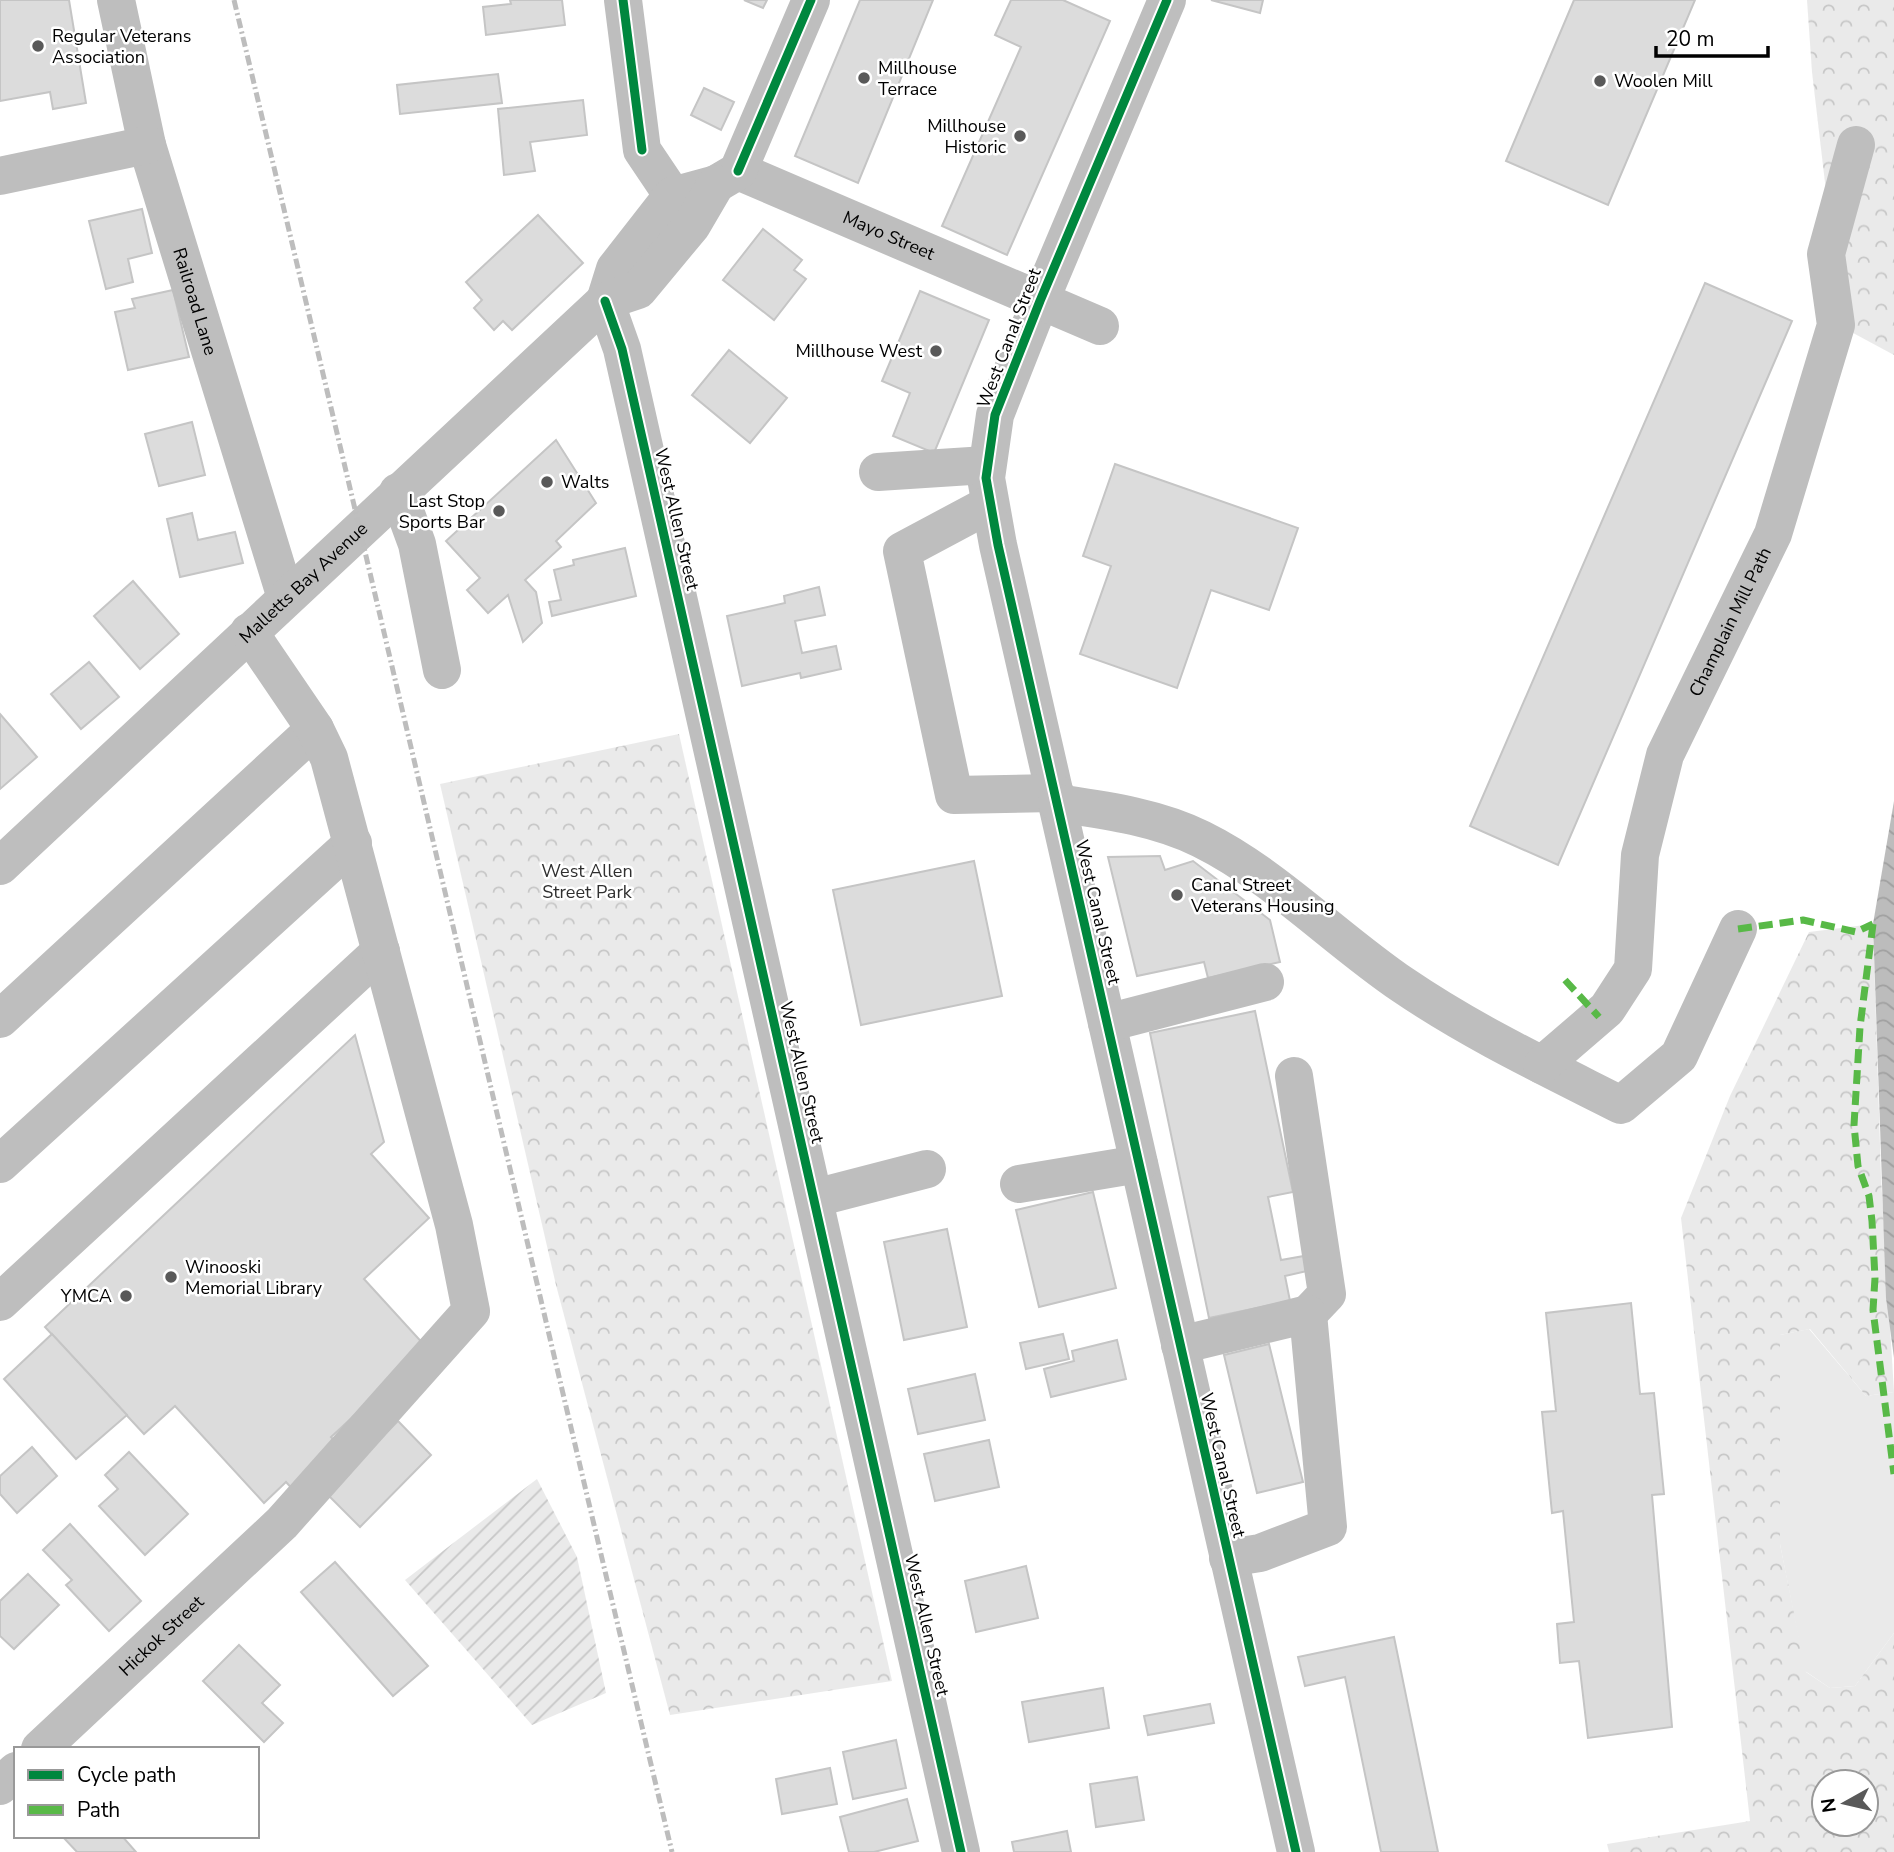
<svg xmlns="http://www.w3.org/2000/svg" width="1894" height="1852" viewBox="0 0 1894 1852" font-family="'Nunito Sans',sans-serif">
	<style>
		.grass { fill: #eaeaea }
		.forest { fill: url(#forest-crowns); fill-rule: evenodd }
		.garden { fill: url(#garden-furrows) }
		.water { fill: url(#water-waves) }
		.building { fill: #dcdcdc; stroke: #c5c5c5; stroke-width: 2 }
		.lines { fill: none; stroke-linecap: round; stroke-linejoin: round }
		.minor { stroke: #bebebe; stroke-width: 38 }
		.rail { stroke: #bdbdbd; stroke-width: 5; stroke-dasharray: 10 3.5 2 3.5; stroke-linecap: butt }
		.quiet { stroke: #58b947; stroke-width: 7; stroke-dasharray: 14 7; stroke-linecap: butt }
		.cycleway-casing { stroke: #fff; stroke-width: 13 }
		.cycleway { stroke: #00873e; stroke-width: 9 }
		.poi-dot { fill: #595959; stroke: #fff; stroke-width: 2.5 }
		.labels { text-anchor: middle; stroke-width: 5; stroke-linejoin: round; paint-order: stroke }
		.poi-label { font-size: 18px; fill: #000; stroke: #fff; text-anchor: start }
		.street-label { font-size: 18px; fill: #000; stroke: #fff }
		.park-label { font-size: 18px; fill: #2f2f2f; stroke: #fff }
	</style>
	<defs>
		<pattern id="forest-crowns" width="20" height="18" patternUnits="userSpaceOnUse" patternTransform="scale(1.75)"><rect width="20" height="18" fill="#eaeaea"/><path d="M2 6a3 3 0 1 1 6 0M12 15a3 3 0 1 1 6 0" fill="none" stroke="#c7c7c7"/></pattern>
		<pattern id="garden-furrows" width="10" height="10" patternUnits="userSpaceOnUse" patternTransform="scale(1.75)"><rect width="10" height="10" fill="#eaeaea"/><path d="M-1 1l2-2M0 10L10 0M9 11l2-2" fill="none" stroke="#c7c7c7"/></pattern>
		<pattern id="water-waves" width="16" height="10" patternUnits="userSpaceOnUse" patternTransform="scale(1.75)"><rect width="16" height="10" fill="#bcbcbc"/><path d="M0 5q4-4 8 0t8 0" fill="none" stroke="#a0a0a0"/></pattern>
	</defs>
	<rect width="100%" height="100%" fill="#fff"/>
	<polygon class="grass" points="1809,1329 1866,1396 1894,1392 1894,1633 1855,1686 1830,1688 1805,1671 1780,1544 1780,1335"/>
	<g class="forest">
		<polygon points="1807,0 1894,0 1894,355 1842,327 1812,72"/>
		<polygon points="679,734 892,1681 670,1715 556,1285 440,784"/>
		<path d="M1873,924L1881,1177L1894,1392L1866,1396L1810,1329L1780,1335V1544L1806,1672L1830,1688L1855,1686L1894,1633V1852H1609L1607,1844L1750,1821L1681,1218L1730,1096L1809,932ZM1824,1782H1866V1824H1824Z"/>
	</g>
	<polygon class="garden" points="537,1479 577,1557 606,1693 532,1725 405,1580"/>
	<polygon class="water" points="1894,801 1894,1358 1886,1298 1873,924"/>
	<g class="building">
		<polygon points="0,0 69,0 86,103 53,109 50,92 0,101"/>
		<polygon points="510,0 562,0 565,25 486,35 483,7 511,4"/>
		<polygon points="744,0 767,0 763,8"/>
		<polygon points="860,0 933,0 858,183 795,156"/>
		<polygon points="1011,0 1063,0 1110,21 1007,255 942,226 1021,47 995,35"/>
		<polygon points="1211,0 1263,0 1260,13"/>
		<polygon points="1574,0 1695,0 1608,205 1506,161"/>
		<polygon points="498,74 502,103 400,114 397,85"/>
		<polygon points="704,88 734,102 721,130 691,115"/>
		<polygon points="583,100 587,135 530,142 535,171 504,175 498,109"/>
		<polygon points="142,209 152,253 128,259 133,282 106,289 89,221"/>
		<polygon points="538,215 583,263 512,330 503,321 494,330 474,308 482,300 466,282"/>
		<polygon points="763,229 802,260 794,270 806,279 774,320 723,280"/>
		<polygon points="1705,283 1792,321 1558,865 1470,826"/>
		<polygon points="173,290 189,357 128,370 115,312 135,308 132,299"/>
		<polygon points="920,291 989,320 934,453 893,436 910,393 882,381"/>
		<polygon points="729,350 787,398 750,443 692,395"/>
		<polygon points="192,422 205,475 159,486 145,434"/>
		<polygon points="556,440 596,503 556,541 561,547 525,580 536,592 542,623 523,642 508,595 488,613 467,590 480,578 446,541"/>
		<polygon points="1115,464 1298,528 1269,610 1211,590 1177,688 1080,654 1111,566 1083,556"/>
		<polygon points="192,513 198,540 235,532 243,563 180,577 167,519"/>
		<polygon points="625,548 636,596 552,616 549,602 561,600 554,570 574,565 573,560"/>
		<polygon points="133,581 179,634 140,669 94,616"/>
		<polygon points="819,587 825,615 795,621 802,653 836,646 841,669 801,678 800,673 742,686 727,616 785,603 784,596"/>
		<polygon points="89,662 119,697 81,729 51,694"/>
		<polygon points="0,714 37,757 0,789"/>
		<polygon points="1160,856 1165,870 1193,861 1270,920 1280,962 1208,978 1204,962 1137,976 1108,857"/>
		<polygon points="974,861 1002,996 861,1025 833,890"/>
		<polygon points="1255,1011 1293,1192 1268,1197 1281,1260 1304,1256 1307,1271 1285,1276 1290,1301 1209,1318 1150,1033"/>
		<polygon points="355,1035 384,1142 371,1154 429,1218 364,1279 427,1348 331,1437 342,1449 296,1493 286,1482 264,1503 175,1406 144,1434 45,1327"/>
		<polygon points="1093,1192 1116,1288 1039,1307 1016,1210"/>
		<polygon points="947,1229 967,1327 904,1340 884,1242"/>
		<polygon points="1631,1303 1640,1394 1654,1393 1664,1494 1652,1495 1672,1727 1588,1738 1579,1661 1560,1663 1557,1624 1574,1622 1563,1511 1552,1513 1542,1412 1556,1411 1546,1313"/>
		<polygon points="52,1334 127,1415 76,1459 4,1379"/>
		<polygon points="1063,1334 1069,1359 1026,1369 1020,1343"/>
		<polygon points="1117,1340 1126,1379 1051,1397 1044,1369 1074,1361 1072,1351"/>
		<polygon points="1269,1344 1303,1482 1257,1493 1224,1355"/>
		<polygon points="975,1374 985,1420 918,1434 908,1389"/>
		<polygon points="398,1421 431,1455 360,1527 326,1493"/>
		<polygon points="989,1440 999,1487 935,1501 924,1454"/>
		<polygon points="32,1447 57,1476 17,1513 0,1494 0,1476"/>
		<polygon points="129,1452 188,1514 145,1555 99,1506 118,1489 105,1475"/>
		<polygon points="70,1524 141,1601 109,1631 66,1585 72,1580 43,1550"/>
		<polygon points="335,1562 428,1666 393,1696 301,1592"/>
		<polygon points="1026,1566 1038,1618 976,1632 965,1581"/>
		<polygon points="28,1574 59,1605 14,1649 0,1636 0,1601"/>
		<polygon points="1394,1637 1438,1852 1381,1852 1345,1677 1305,1686 1298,1657"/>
		<polygon points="239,1645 280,1685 262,1703 283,1723 264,1742 203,1681"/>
		<polygon points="1103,1688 1109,1728 1029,1742 1022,1702"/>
		<polygon points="1210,1704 1214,1723 1148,1735 1144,1716"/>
		<polygon points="896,1740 906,1788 853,1799 843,1752"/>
		<polygon points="830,1768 837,1804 782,1814 776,1779"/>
		<polygon points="1137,1777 1144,1820 1096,1827 1090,1784"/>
		<polygon points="907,1799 918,1841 874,1852 849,1852 840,1817"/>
		<polygon points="1067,1831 1071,1852 1014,1852 1012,1842"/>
		<polygon points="62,1836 122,1836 136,1852 77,1852"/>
	</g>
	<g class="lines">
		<g class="minor">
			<path id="s1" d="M116,0L147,145L286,598"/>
			<polyline points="623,0 642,150 687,217"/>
			<polyline points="1167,0 1040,301 995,415 986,478 998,545 1296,1852"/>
			<path id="s2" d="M738,171L1100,326"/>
			<polyline points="0,176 147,145"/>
			<polyline points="605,301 622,349 961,1852"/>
			<polyline points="605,301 615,269 672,196 716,184 738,171 811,0"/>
			<polyline points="878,472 986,465"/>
			<polyline points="398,492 417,544 442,670"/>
			<polyline points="990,504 902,551 954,795 1055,793"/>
			<path d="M1057,803C1104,810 1157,817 1201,839C1274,875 1335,939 1403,985C1472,1032 1546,1067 1621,1105L1679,1056L1738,929"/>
			<path id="s3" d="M0,866L605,301L638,290L692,225L716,184"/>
			<polyline points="0,1019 315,729"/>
			<polyline points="1107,1023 1265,982"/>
			<path id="s4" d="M1542,1065L1607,1009L1633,969L1640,855L1665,755L1773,534L1836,325L1826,254L1856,145"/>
			<polyline points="1294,1076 1327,1294 1308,1314"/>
			<polyline points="0,1164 353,843"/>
			<polyline points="1019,1184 1139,1164"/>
			<polyline points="815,1198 927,1169"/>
			<polyline points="0,1302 381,951"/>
			<polyline points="1180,1345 1308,1314 1328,1527 1260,1553 1228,1558"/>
			<path id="s5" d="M40,1749L282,1523L471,1311L454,1225L329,758L315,729L249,632"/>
			<polyline points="0,1786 16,1771"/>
		</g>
		<path class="rail" d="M234,0C382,617 524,1235 672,1852"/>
		<g class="quiet">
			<polyline points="1873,924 1860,1027 1854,1125 1858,1166 1869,1196 1872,1221 1875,1278 1873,1310 1894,1474"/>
			<polyline points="1738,929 1803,920 1856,932 1873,924"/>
			<polyline points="1565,980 1599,1017"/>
		</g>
		<g class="cycleway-casing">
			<g id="cycleway">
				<polyline points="623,0 642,150"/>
				<polyline points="1167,0 1040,301 995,415 986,478 998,545 1296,1852"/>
				<polyline points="738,171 811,0"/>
				<polyline points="605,301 622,349 961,1852"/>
			</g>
		</g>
		<use href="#cycleway" class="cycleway"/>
	</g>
	<g class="poi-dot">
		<circle cx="38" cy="46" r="7"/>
		<circle cx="864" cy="78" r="7"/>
		<circle cx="1600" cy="81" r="7"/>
		<circle cx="1020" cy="136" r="7"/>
		<circle cx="936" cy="351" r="7"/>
		<circle cx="547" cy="482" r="7"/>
		<circle cx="499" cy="511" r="7"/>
		<circle cx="1177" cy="895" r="7"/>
		<circle cx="171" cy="1277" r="7"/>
		<circle cx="126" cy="1296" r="7"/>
	</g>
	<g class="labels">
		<g class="poi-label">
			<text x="52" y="42">Regular Veterans<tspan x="52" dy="21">Association</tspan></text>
			<text x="878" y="74">Millhouse<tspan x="878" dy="21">Terrace</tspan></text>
			<text x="1614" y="87">Woolen Mill</text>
			<text x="1006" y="132" text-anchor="end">Millhouse<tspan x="1006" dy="21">Historic</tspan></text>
			<text x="922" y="357" text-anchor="end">Millhouse West</text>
			<text x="561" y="488">Walts</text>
			<text x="485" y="507" text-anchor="end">Last Stop<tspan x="485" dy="21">Sports Bar</tspan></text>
			<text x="1191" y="891">Canal Street<tspan x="1191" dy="21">Veterans Housing</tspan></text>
			<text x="185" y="1273">Winooski<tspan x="185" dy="21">Memorial Library</tspan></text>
			<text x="112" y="1302" text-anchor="end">YMCA</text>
		</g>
		<g class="street-label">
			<text dy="6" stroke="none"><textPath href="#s2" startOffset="164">Mayo Street</textPath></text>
			<text dy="6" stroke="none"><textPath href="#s1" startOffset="312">Railroad Lane</textPath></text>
			<text transform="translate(1009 338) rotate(-69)" y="6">West Canal Street</text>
			<text transform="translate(677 519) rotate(77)" y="6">West Allen Street</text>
			<text dy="6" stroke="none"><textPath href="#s3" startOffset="415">Malletts Bay Avenue</textPath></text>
			<text dy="6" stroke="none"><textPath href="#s4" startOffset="499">Champlain Mill Path</textPath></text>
			<text transform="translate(1098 912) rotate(77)" y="6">West Canal Street</text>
			<text transform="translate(802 1072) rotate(77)" y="6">West Allen Street</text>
			<text transform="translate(1223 1465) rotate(77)" y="6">West Canal Street</text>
			<text transform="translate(927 1625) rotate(77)" y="6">West Allen Street</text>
			<text dy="6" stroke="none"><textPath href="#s5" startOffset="166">Hickok Street</textPath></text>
		</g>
		<g class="park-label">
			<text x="587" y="877">West Allen<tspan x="587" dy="21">Street Park</tspan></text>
		</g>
	</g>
	<rect x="14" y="1747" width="245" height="91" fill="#ffffff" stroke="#999999" stroke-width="2"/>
	<rect x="28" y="1770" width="35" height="10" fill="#00873e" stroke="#999999" stroke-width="2"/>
	<text x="77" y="1782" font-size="21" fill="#000000">Cycle path</text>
	<rect x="28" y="1805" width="35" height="10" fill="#58b947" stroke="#999999" stroke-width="2"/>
	<text x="77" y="1817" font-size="21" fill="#000000">Path</text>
	<g transform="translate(1845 1803) rotate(262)"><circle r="33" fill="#ffffff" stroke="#999999" stroke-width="2"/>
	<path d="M0-5L12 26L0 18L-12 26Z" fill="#595959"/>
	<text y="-10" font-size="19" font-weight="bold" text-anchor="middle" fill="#000000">N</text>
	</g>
	<path d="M1656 46v10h112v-10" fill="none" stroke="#000000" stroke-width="3.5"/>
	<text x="1666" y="46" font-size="21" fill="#000000" stroke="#ffffff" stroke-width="5" paint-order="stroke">20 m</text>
</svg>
